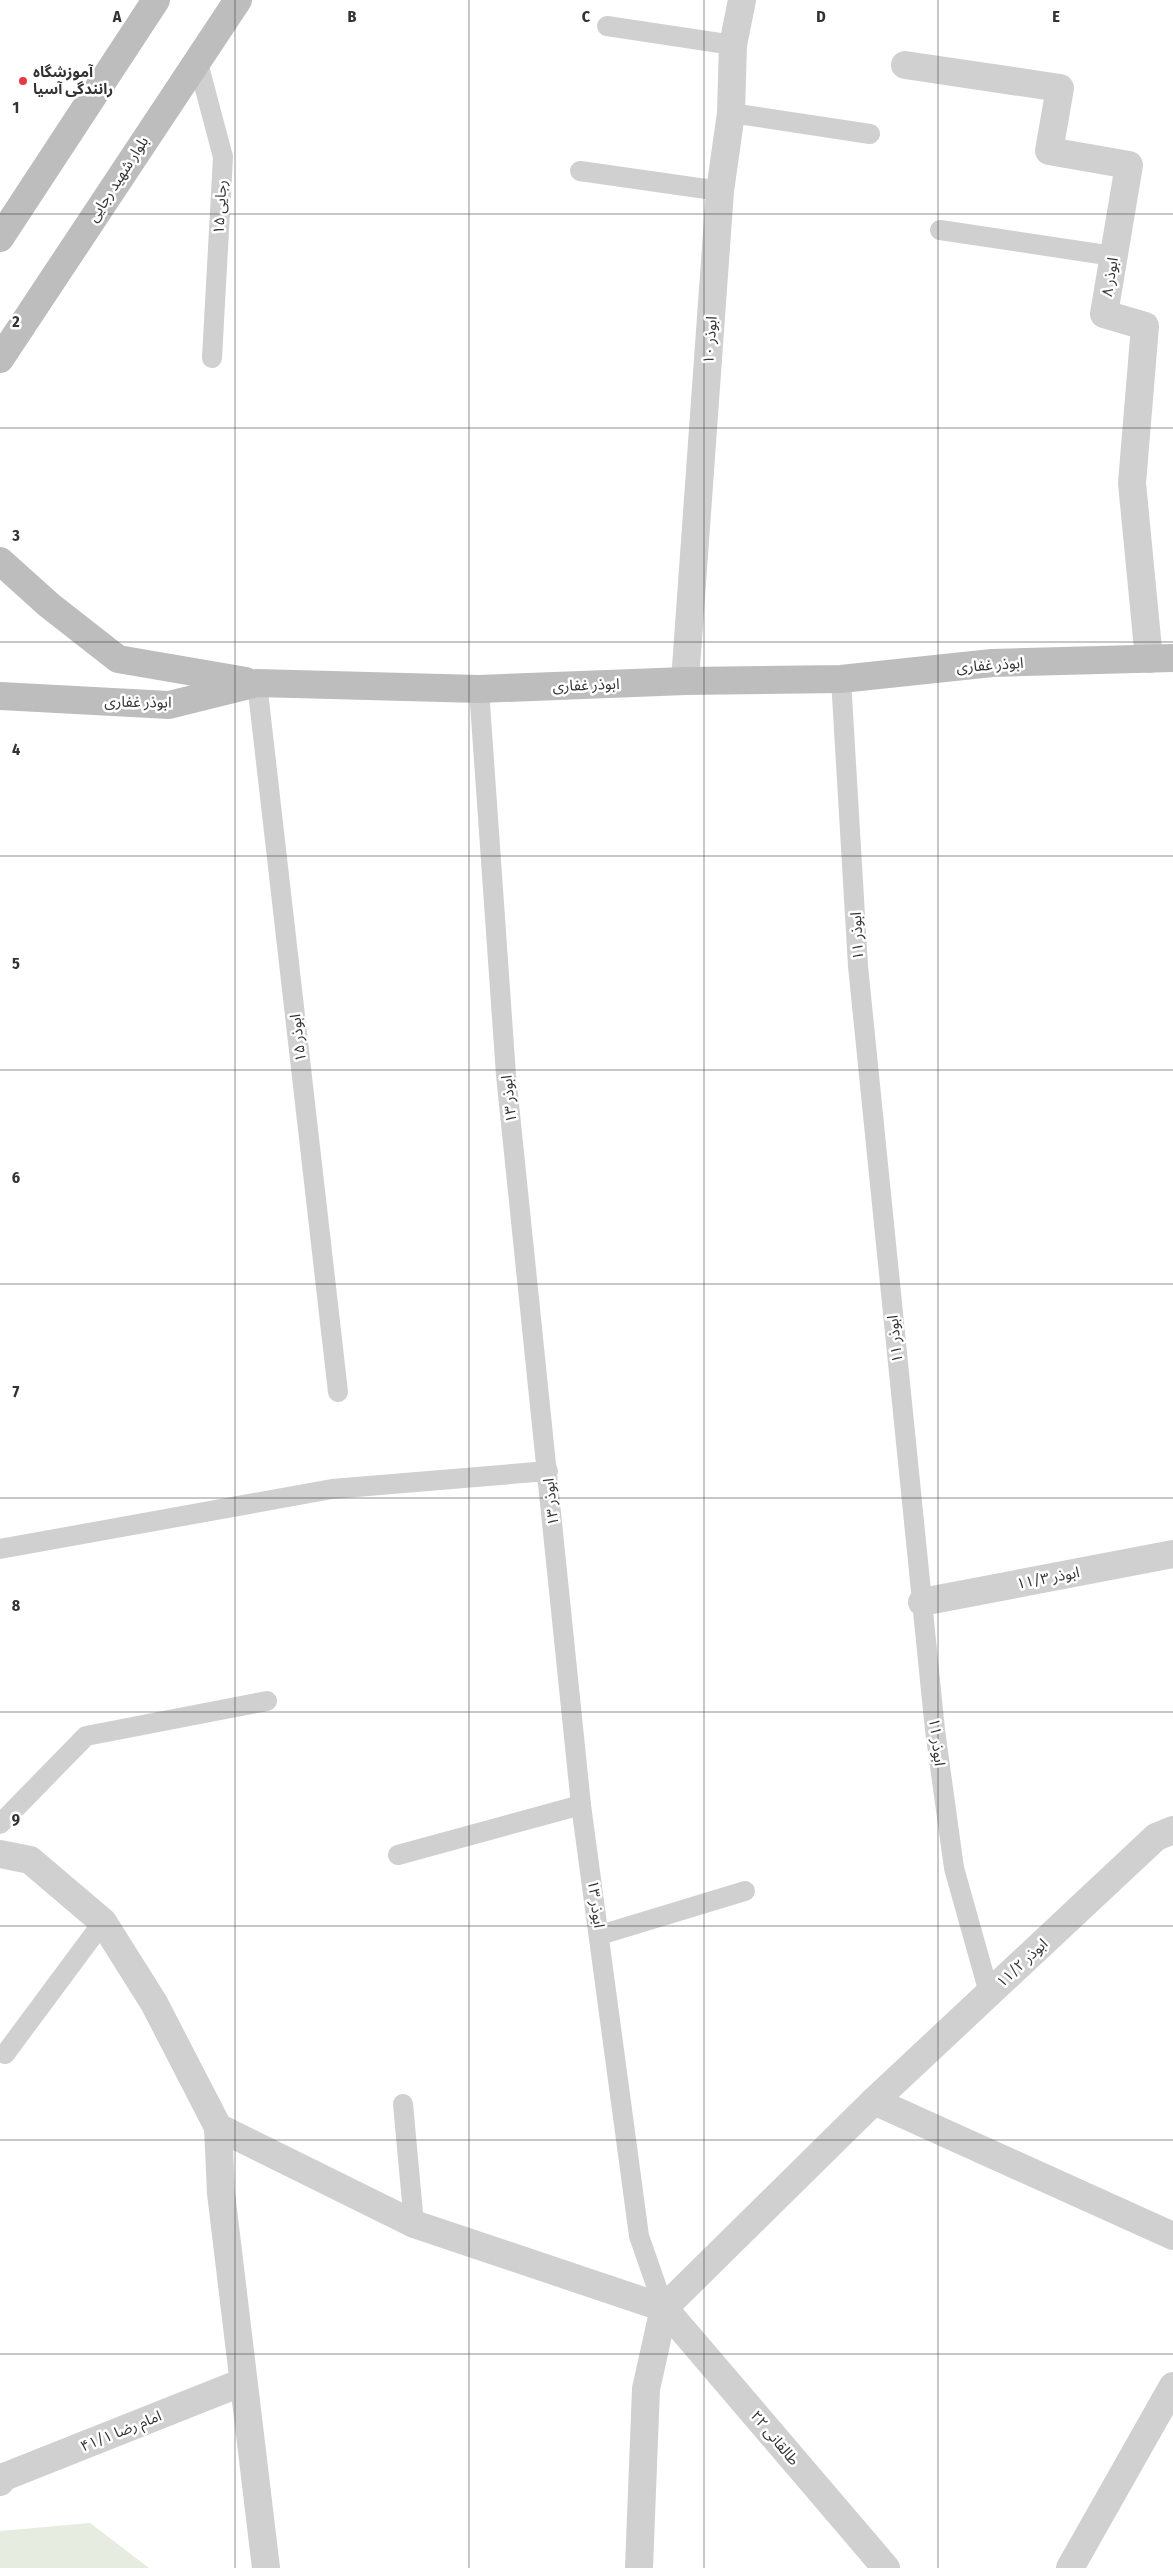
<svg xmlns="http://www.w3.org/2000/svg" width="1173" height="2568" viewBox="0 0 1173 2568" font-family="'Fira Sans Condensed','Noto Sans Arabic',sans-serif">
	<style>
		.green { fill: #e6ecdf }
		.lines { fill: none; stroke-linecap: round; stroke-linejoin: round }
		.service { stroke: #d0d0d0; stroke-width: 20 }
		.minor { stroke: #d0d0d0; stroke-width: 28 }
		.secondary { stroke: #bdbdbd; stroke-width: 28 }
		.grid { fill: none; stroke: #333; stroke-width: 1; stroke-opacity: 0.55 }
		.poi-dot { fill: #e63946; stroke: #fff; stroke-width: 2 }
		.labels { text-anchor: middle; stroke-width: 5; stroke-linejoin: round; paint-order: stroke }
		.poi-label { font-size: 15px; font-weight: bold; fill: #333; stroke: #fff; text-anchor: start }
		.street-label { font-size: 15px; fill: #333; stroke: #fff }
		.grid-label { font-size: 16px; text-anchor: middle; font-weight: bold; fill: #333; stroke: #fff; stroke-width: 5; stroke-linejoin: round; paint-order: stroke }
	</style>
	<rect width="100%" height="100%" fill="#fff"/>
	<polygon class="green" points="90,2523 149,2568 0,2568 0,2531"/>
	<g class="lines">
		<g class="service">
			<polyline points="607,26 733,45"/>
			<polyline points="197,59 223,157 212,358"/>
			<polyline points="731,113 870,134"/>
			<polyline points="580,171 720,191"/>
			<polyline points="940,230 1113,256"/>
			<polyline points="841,679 858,966 935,1730 954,1868 989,1993"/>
			<polyline points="257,683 338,1392"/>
			<polyline points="479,689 506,1075 581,1805 639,2236 664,2308"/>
			<polyline points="0,1549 332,1489 548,1471"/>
			<polyline points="0,1824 86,1736 267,1701"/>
			<polyline points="398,1855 581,1805"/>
			<polyline points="600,1935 745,1891"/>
			<polyline points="5,2054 103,1922"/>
			<polyline points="403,2104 414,2224"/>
		</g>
		<g class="minor">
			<polyline points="905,65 1060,88 1049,151 1129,165 1104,314 1145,326 1132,483 1149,659"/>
			<polyline points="685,681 720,191 731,113 733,45 742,0"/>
			<polyline points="922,1602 1173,1554"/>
			<polyline points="0,1854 30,1860 103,1922 154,2003 218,2127 221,2193 266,2568"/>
			<polyline points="874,2101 1173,2236"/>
			<polyline points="218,2127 414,2224 664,2308 886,2568"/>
			<polyline points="0,2482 4,2477 243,2382"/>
			<polyline points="639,2568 646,2389 664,2308 874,2101 1156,1837 1173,1830"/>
			<polyline points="1070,2568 1173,2386"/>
		</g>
		<g class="secondary">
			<polyline points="0,238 156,0"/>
			<polyline points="0,359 238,0"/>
			<polyline points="0,561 49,605 118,659 246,681"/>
			<polyline points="0,696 169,705 257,683 479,689 685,681 841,679 992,663 1173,658"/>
		</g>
	</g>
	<path class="grid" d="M235,0V2568M469,0V2568M704,0V2568M938,0V2568M0,214H1173M0,428H1173M0,642H1173M0,856H1173M0,1070H1173M0,1284H1173M0,1498H1173M0,1712H1173M0,1926H1173M0,2140H1173M0,2354H1173"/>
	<circle class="poi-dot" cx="23" cy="81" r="5"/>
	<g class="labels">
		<g class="poi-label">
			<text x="33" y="77">آموزشگاه<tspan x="33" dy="17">رانندگی آسیا</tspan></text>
		</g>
		<g class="street-label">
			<text transform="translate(118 179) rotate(-57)" y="5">بلوار شهید رجایی</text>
			<text transform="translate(220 207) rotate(-87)" y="5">رجایی ۱۵</text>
			<text transform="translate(1110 277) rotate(-81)" y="5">ابوذر ۸</text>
			<text transform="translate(710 340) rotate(-86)" y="5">ابوذر ۱۰</text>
			<text transform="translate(990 665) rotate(-4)" y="5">ابوذر غفاری</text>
			<text transform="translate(586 685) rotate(-2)" y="5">ابوذر غفاری</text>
			<text transform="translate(138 702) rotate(1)" y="5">ابوذر غفاری</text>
			<text transform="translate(857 936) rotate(-93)" y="5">ابوذر ۱۱</text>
			<text transform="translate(298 1038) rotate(-97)" y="5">ابوذر ۱۵</text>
			<text transform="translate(509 1099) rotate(-96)" y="5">ابوذر ۱۳</text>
			<text transform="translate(895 1339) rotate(-96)" y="5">ابوذر ۱۱</text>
			<text transform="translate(551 1502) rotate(-96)" y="5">ابوذر ۱۳</text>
			<text transform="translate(1048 1578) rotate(-11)" y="5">ابوذر ۱۱/۳</text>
			<text transform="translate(937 1742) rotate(83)" y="5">ابوذر ۱۱</text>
			<text transform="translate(596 1904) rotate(82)" y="5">ابوذر ۱۳</text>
			<text transform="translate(1022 1963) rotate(-43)" y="5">ابوذر ۱۱/۲</text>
			<text transform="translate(121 2431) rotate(-22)" y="5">امام رضا ۴۱/۱</text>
			<text transform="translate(775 2438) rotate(50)" y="5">طالقانی ۲۲</text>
		</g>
	</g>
	<g class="grid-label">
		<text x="117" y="22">A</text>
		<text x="352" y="22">B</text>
		<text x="586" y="22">C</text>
		<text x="821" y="22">D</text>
		<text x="1056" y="22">E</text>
		<text x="16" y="113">1</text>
		<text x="16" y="327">2</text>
		<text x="16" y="541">3</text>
		<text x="16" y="755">4</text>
		<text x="16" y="969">5</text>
		<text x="16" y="1183">6</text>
		<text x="16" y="1397">7</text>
		<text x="16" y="1611">8</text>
		<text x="16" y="1825">9</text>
	</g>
</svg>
